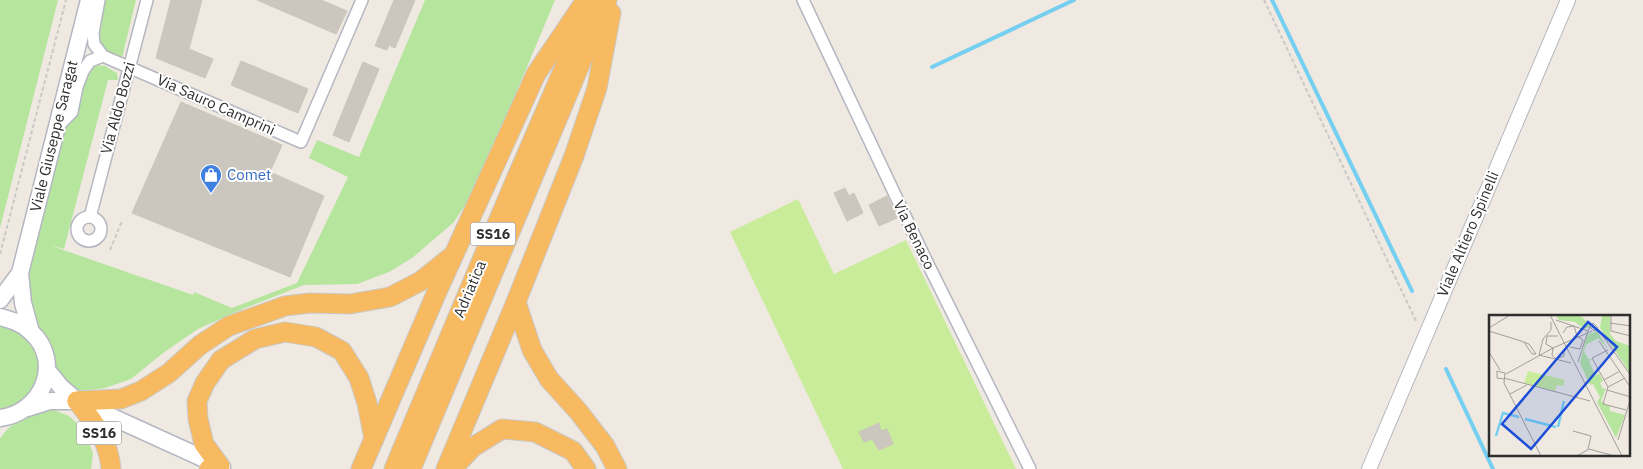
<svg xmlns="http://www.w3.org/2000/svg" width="1643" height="469" viewBox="0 0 1643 469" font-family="'IBM Plex Sans',sans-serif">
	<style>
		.green { fill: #b6e59e }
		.pitch { fill: #c9ec9a }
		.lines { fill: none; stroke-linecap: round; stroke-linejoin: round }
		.stream { stroke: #75cff0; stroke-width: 4 }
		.building { fill: #cbc7bf; stroke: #cbc5ba }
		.minor-casing { stroke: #b4b7c1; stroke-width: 14 }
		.tertiary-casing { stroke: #b4b7c1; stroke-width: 16 }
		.secondary-casing { stroke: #b4b7c1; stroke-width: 19 }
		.trunk-casing { stroke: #c9c9c9; stroke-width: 21 }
		.path { stroke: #c9c9c9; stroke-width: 2; stroke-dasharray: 4 2.5; stroke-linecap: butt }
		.minor { stroke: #fff; stroke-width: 11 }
		.tertiary { stroke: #fff; stroke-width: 14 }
		.secondary { stroke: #fff; stroke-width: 16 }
		.trunk { stroke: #f8ba60; stroke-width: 19 }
		.labels { text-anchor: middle; stroke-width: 4; stroke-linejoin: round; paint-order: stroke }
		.shield { fill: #fff; stroke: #6d6d6d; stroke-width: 1 }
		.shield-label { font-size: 14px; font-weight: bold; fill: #2e2e2e }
		.street-label { font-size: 15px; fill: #2e2e2e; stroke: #fff }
		.shop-label { font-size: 15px; fill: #366cbe; stroke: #fff; text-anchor: start }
		.inset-river { fill: none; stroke: #75cff0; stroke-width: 2.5 }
		.inset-road { fill: none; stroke: #a29e99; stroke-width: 1 }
		.view { fill: #1d4ed8; fill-opacity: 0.15; stroke: #1d4ed8; stroke-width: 2.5 }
		.inset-edge { fill: none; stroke: #2e2e2e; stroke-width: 2.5 }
	</style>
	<rect width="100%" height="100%" fill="#efe9e1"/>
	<g class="green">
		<polygon points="0,0 58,0 0,228"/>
		<polygon points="104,0 136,0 122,58 104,51 98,37"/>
		<path d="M425,0H555L504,122L468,201L453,223L412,258L389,272L357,284L304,285L245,308L198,329L163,353L131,379L105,388L83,391L70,388L55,373L30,314L27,273L64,125C84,119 78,99 84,83C86,77 90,71 94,65L105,66L117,73L118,80H108L64,249L49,245L193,295L194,292L232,308L297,283L348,177L309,158L317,140L359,157Z"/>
		<polygon points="0,325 21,332 34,345 40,362 38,381 22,403 0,411"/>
		<path d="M49,408L69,416L83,429L93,453L91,469H0V439C10,422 30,413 49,408Z"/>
	</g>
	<polygon class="pitch" points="798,199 834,274 906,240 1016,469 843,469 730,232"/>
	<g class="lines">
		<g class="stream">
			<polyline points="1272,0 1412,291"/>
			<polyline points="932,67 1074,0"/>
			<polyline points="1446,369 1493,469"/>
		</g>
	</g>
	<g class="building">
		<polygon points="171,0 202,0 189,49 213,59 205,78 156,58"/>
		<polygon points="257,0 321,0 347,11 336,34"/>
		<polygon points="394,0 415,0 395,48 389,45 387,50 375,46"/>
		<polygon points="241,61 308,89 298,113 231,85"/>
		<polygon points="363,62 379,69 349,142 333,135"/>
		<polygon points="181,102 282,145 270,172 324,196 290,277 132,213"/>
		<polygon points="845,188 849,196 854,193 863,213 847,221 834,193"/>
		<polygon points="887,196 897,218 879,226 869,205"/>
		<polygon points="879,423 881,431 887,429 893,444 879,450 872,439 864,442 859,432"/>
	</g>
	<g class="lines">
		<g class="minor-casing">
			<g id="minor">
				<polyline points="99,0 93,33 94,44 103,56 301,142 362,0"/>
				<polyline points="803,0 925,258 1030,469"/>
				<polyline points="58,126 72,112 77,87 83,71 90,61 103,56"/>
				<circle cx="89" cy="229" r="12"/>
				<polyline points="90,217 147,0"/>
			</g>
		</g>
		<g class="tertiary-casing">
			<polyline id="tertiary" points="1369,469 1568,0"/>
		</g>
		<g class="secondary-casing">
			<g id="secondary">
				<polyline points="0,300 20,273"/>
				<path d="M0,317C11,320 22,323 31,332C64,362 42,413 0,418"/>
				<polyline points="31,332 23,303 20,273 89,0"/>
				<polyline points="47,370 61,387 77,401 222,467"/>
				<polyline points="28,408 50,401 77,401"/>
			</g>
		</g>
		<g class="trunk-casing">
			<g id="trunk">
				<polyline points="516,302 532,350 549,379 578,411 605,446 617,469"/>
				<polyline points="77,401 121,399 141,391 169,373 200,345 229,326 285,306 310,303 350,304 390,297 421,281 451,257"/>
				<path d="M77,401C94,422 109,441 111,469"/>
				<polyline points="209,469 220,466 204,444 198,419 197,401 205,383 221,360 255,339 285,332 316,337 342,351 359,378 367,403 374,439"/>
				<polyline points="361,469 436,294 536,74 586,0"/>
				<polyline points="394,469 513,186 590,8"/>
				<polyline points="411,469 607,0"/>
				<polyline points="446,469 516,302 574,156 597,88 611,13"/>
				<polyline points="452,469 473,447 502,429 535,432 573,451 586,469"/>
			</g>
		</g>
		<g class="path">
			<polyline points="1264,0 1417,323"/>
			<polyline points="110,250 122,221"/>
			<polyline points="0,254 66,0"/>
		</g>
		<use href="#minor" class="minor"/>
		<use href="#tertiary" class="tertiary"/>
		<use href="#secondary" class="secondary"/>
		<use href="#trunk" class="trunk"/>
	</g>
	<defs>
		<g id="shop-pin" transform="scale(1.125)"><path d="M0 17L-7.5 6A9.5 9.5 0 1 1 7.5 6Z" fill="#3f7fe0" stroke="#fff"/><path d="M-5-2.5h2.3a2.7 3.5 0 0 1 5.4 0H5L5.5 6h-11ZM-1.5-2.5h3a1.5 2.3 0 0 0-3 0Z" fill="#fff"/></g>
	</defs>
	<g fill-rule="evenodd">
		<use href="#shop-pin" x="211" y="175"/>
	</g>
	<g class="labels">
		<g class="shield">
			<rect x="470.5" y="222.5" width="45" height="23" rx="4"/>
			<rect x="76.5" y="421.5" width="45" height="23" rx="4"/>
		</g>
		<g class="shield-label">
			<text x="493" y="239">SS16</text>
			<text x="99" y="438">SS16</text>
		</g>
		<g class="street-label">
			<text transform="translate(216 105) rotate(24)" y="5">Via Sauro Camprini</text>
			<text transform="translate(118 108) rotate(-75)" y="5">Via Aldo Bozzi</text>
			<text transform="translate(54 136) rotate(-76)" y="5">Viale Giuseppe Saragat</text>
			<text transform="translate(1468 234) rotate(-67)" y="5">Viale Altiero Spinelli</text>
			<text transform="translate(914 235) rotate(64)" y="5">Via Benaco</text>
			<text transform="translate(470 289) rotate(-67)" y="5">Adriatica</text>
		</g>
		<g class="shop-label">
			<text x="227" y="180">Comet</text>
		</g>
	</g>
	<g transform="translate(1489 315)">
		<rect width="141" height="141" fill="#efe9e1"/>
		<path d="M67,0H90L100,8L101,12L95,14L86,7L70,5ZM113,0H121V19L127,26L141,31V58L111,13ZM108,16L119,34L109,23L97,30L95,36L99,44H103L100,46L106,60L110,58L114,66L111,68L114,74L117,73L112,86L121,92V96L136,100L127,123L108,87L111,82L104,69L101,70L91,48L98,20Z" fill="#b6e59e"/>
		<path d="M39,56L76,65L74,71L68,70L66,76L35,68Z" fill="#c9ec9a"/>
		<path class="inset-river" d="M36,104L67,112M69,112L75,86M7,121L14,98L30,102"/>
		<path class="inset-road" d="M61,0L133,141M122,0V16L142,21M67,5L99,16L89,47M62,7V15L54,24L50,40L82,48M121,8L142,11M0,13L21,0M109,14L142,61M0,16L29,25L40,29L47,39H43L35,27M99,16L102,10L104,8L109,13L105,16L101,12M74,18L78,12L85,11L88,21L94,25L91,34L81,32M69,21H58L57,29L64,33L63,40L67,44L75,41V34M110,26L142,73M64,33L103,16M119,35L103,43L119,72L114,89L137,95M0,37L11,55M17,59L64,33M15,63L101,86M15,64L8,63V56L16,58L15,68L52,141M115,65L131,56M119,72L136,63M118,75L142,82M21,79L38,70M84,116L102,121L99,134M129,125L142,82M88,141L100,134L122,140"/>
		<path class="view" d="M99,7L128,32L42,134L13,109Z"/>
		<rect width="141" height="141" class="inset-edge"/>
	</g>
</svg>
